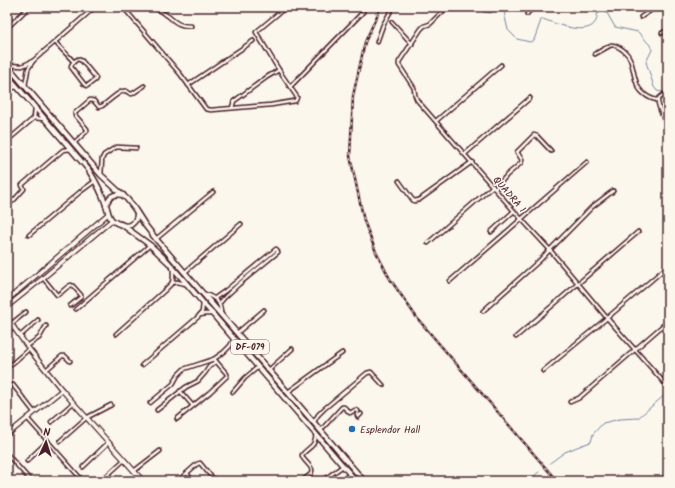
<svg xmlns="http://www.w3.org/2000/svg" width="675" height="488" viewBox="0 0 675 488" font-family="Kalam,sans-serif">
	<style>
		.lines { fill: none; stroke-linecap: round; stroke-linejoin: round }
		.stream { stroke: #7485a1; stroke-width: 1 }
		.street-casing { stroke: #4a1f2b; stroke-width: 5.5 }
		.secondary-casing { stroke: #4a1f2b; stroke-width: 6 }
		.primary-casing { stroke: #4a1f2b; stroke-width: 7 }
		.street { stroke: #fbf7ec; stroke-width: 2.5 }
		.secondary { stroke: #fbf7ec; stroke-width: 3.5 }
		.primary { stroke: #fbf7ec; stroke-width: 4 }
		.rail-casing { stroke: #4a1f2b; stroke-width: 2.5 }
		.rail { stroke: #fbf7ec; stroke-width: 1; stroke-dasharray: 3; stroke-linecap: butt }
		.poi-dot { fill: #1f6fb2; stroke: #fbf7ec; stroke-width: 1.5 }
		.labels { text-anchor: middle; stroke-width: 3; stroke-linejoin: round; paint-order: stroke }
		.shield { fill: #fbf7ec; stroke: #7f6065; stroke-width: 1 }
		.shield-label { font-size: 9px; font-weight: bold; fill: #4a1f2b }
		.street-label { font-size: 10px; fill: #4a1f2b; stroke: #fbf7ec }
		.poi-label { font-size: 10px; fill: #4a1f2b; stroke: #fbf7ec; text-anchor: start }
	</style>
	<rect width="100%" height="100%" fill="#fbf7ec"/>
	<filter id="ink" filterUnits="userSpaceOnUse"><feTurbulence type="fractalNoise" baseFrequency=".025" numOctaves="2"/><feDisplacementMap in="SourceGraphic" scale="8" xChannelSelector="R" yChannelSelector="G"/><feConvolveMatrix kernelMatrix="1 2 1 2 8 2 1 2 1" color-interpolation-filters="sRGB"/></filter>
	<g filter="url(#ink)">
		<g class="lines">
			<g class="stream">
				<polyline points="484,7 483,12 491,13 497,7"/>
				<path d="M504,7L505,17L508,30L517,39L530,42L534,40L541,20L543,19C556,24 588,37 596,21C597,19 597,16 597,14L601,12L607,13L615,27L638,32L650,45L652,50L646,62L654,87L657,91L663,92L668,100"/>
				<polyline points="550,463 565,452 582,445 591,442 593,434 603,423 620,419 638,418 666,394"/>
				<polyline points="513,481 529,480 539,472"/>
			</g>
			<g class="street-casing">
				<g id="street">
					<polyline points="123,7 181,75 206,109 211,110 271,105 295,101 296,100 297,97 282,75 256,32 286,7"/>
					<path d="M154,7C158,10 163,13 168,16C176,23 180,26 191,26"/>
					<polyline points="447,7 430,24 424,26 421,29 399,62 399,65 414,88 415,95 417,100 514,211 550,250 607,318 668,387"/>
					<polyline points="527,14 533,7"/>
					<polyline points="641,17 656,7"/>
					<polyline points="392,22 412,44"/>
					<polyline points="7,28 29,7"/>
					<polyline points="662,33 668,30"/>
					<polyline points="55,42 74,62"/>
					<polyline points="377,42 383,25 393,7"/>
					<path d="M595,54L611,45C616,45 619,47 623,50C625,52 628,54 629,57C633,64 633,73 636,81C638,91 648,99 658,100"/>
					<path d="M78,59L82,61L96,78L95,80L87,86L84,84L71,67C71,63 74,61 78,59Z"/>
					<polyline points="8,65 22,66 33,61"/>
					<polyline points="188,85 253,41"/>
					<polyline points="25,86 28,69 33,61 95,7"/>
					<polyline points="290,87 363,12"/>
					<polyline points="7,89 17,87"/>
					<path d="M668,92C665,94 659,97 658,100C657,104 665,123 668,127"/>
					<polyline points="232,108 234,101 237,99 267,77 279,70"/>
					<polyline points="34,118 35,109"/>
					<polyline points="436,121 501,65"/>
					<polyline points="7,141 34,118 44,119"/>
					<path d="M74,143L87,131V129L75,115V113L90,100L94,101L99,107L102,106C107,103 121,89 126,91C128,92 130,94 132,94L144,86"/>
					<polyline points="465,154 530,98"/>
					<polyline points="101,175 102,159 104,155 113,149 117,147 136,148"/>
					<polyline points="399,181 412,199 414,201 419,200 472,162"/>
					<polyline points="495,189 507,175 521,163 522,160 517,152 534,135 537,136 551,151"/>
					<polyline points="7,206 15,199 24,189 22,185 63,150 71,149"/>
					<polyline points="491,232 514,211"/>
					<polyline points="29,235 80,192 95,181"/>
					<polyline points="156,239 213,192"/>
					<polyline points="428,243 493,186"/>
					<polyline points="185,272 241,224"/>
					<path d="M43,278L57,295C62,293 66,287 71,285L73,286L81,295V297L70,306"/>
					<polyline points="450,281 587,162"/>
					<polyline points="172,283 177,282 186,284"/>
					<path d="M205,294C216,298 221,302 221,314"/>
					<polyline points="215,298 225,291 276,249 277,250 278,252 239,284 225,297 219,304"/>
					<polyline points="76,309 150,245"/>
					<polyline points="483,311 539,261 592,207 613,191"/>
					<polyline points="200,315 205,314 212,314"/>
					<polyline points="11,324 26,312"/>
					<polyline points="7,332 14,327"/>
					<polyline points="237,333 264,310"/>
					<polyline points="116,334 164,291 172,283 173,278 173,268"/>
					<polyline points="20,336 38,320"/>
					<polyline points="516,337 638,232"/>
					<polyline points="27,346 39,338 46,326"/>
					<polyline points="142,365 198,317 202,312 203,304"/>
					<polyline points="7,368 29,349"/>
					<polyline points="46,370 62,356 65,356 70,361"/>
					<polyline points="269,370 292,349"/>
					<polyline points="543,371 607,318 668,266"/>
					<polyline points="13,385 34,412"/>
					<polyline points="180,391 193,406"/>
					<polyline points="233,392 245,378 258,367"/>
					<polyline points="288,392 321,368 342,353"/>
					<polyline points="570,402 579,398 668,321"/>
					<polyline points="150,403 173,384 178,375 184,369 214,359 224,352 230,346 233,341 233,339"/>
					<polyline points="157,410 186,387 198,381 205,373 209,367 216,361"/>
					<polyline points="27,418 83,481"/>
					<polyline points="177,419 210,392 227,376 227,374 214,359"/>
					<polyline points="51,422 73,403"/>
					<polyline points="314,422 318,415 324,409 367,373 371,372 383,385"/>
					<polyline points="321,430 342,407 344,407 350,413 355,410 358,411 357,415 358,417 361,414"/>
					<polyline points="60,441 86,418 111,405"/>
					<polyline points="7,454 31,481"/>
					<polyline points="27,461 48,441"/>
					<polyline points="83,467 108,443"/>
					<polyline points="134,471 160,451"/>
					<polyline points="187,473 192,481"/>
					<polyline points="101,481 124,460"/>
					<polyline points="178,481 197,464 200,463 215,481"/>
					<path d="M302,481L311,474L312,470C310,464 303,461 302,455C309,446 315,448 316,434"/>
					<polyline points="322,481 343,466"/>
					<polyline points="341,481 350,474"/>
				</g>
			</g>
			<g class="secondary-casing">
				<g id="secondary">
					<polyline points="7,298 12,296 108,214"/>
					<polyline points="8,306 43,278 112,220"/>
					<polyline points="7,318 29,349 62,390 143,481"/>
					<polyline points="7,435 62,390"/>
					<polyline points="660,481 668,475"/>
				</g>
			</g>
			<g class="primary-casing">
				<g id="primary">
					<polyline points="7,65 101,175 127,199 134,208 145,225 156,239 364,481"/>
					<path d="M7,75L88,169C95,180 102,193 106,205C108,210 108,216 112,220C117,224 127,228 132,224C136,221 137,217 137,213"/>
					<path d="M106,205C109,197 113,193 123,195"/>
					<polyline points="121,224 150,245 168,262 356,481"/>
				</g>
			</g>
			<use href="#street" class="street"/>
			<use href="#secondary" class="secondary"/>
			<use href="#primary" class="primary"/>
			<g class="rail-casing">
				<polyline id="rail" points="381,7 365,42 353,96 350,156 364,221 376,252 390,279 417,318 557,481"/>
			</g>
			<use href="#rail" class="rail"/>
		</g>
	</g>
	<circle class="poi-dot" cx="352" cy="429" r="4"/>
	<g class="labels">
		<rect class="shield" x="231" y="340" width="38" height="14" rx="3"/>
		<g class="shield-label">
			<text x="250" y="350">DF-079</text>
		</g>
		<g class="street-label">
			<text transform="translate(510 194) rotate(49)" y="4">QUADRA 1</text>
		</g>
		<g class="poi-label">
			<text x="360" y="433">Esplendor Hall</text>
		</g>
	</g>
	<rect width="675" height="488" fill="none" stroke="#fbf7ec" stroke-width="24"/>
	<rect x="12" y="12" width="651" height="464" fill="none" stroke="#4a1f2b" stroke-width="1.5" filter="url(#ink)"/>
	<g transform="translate(46 442) rotate(4)" stroke="#fbf7ec" stroke-width="3" paint-order="stroke">
	<path d="M0-3L7 15L0 10L-7 15Z" fill="#4a1f2b"/>
	<text y="-6" font-size="11" font-weight="bold" text-anchor="middle" fill="#4a1f2b">N</text>
	</g>
</svg>
